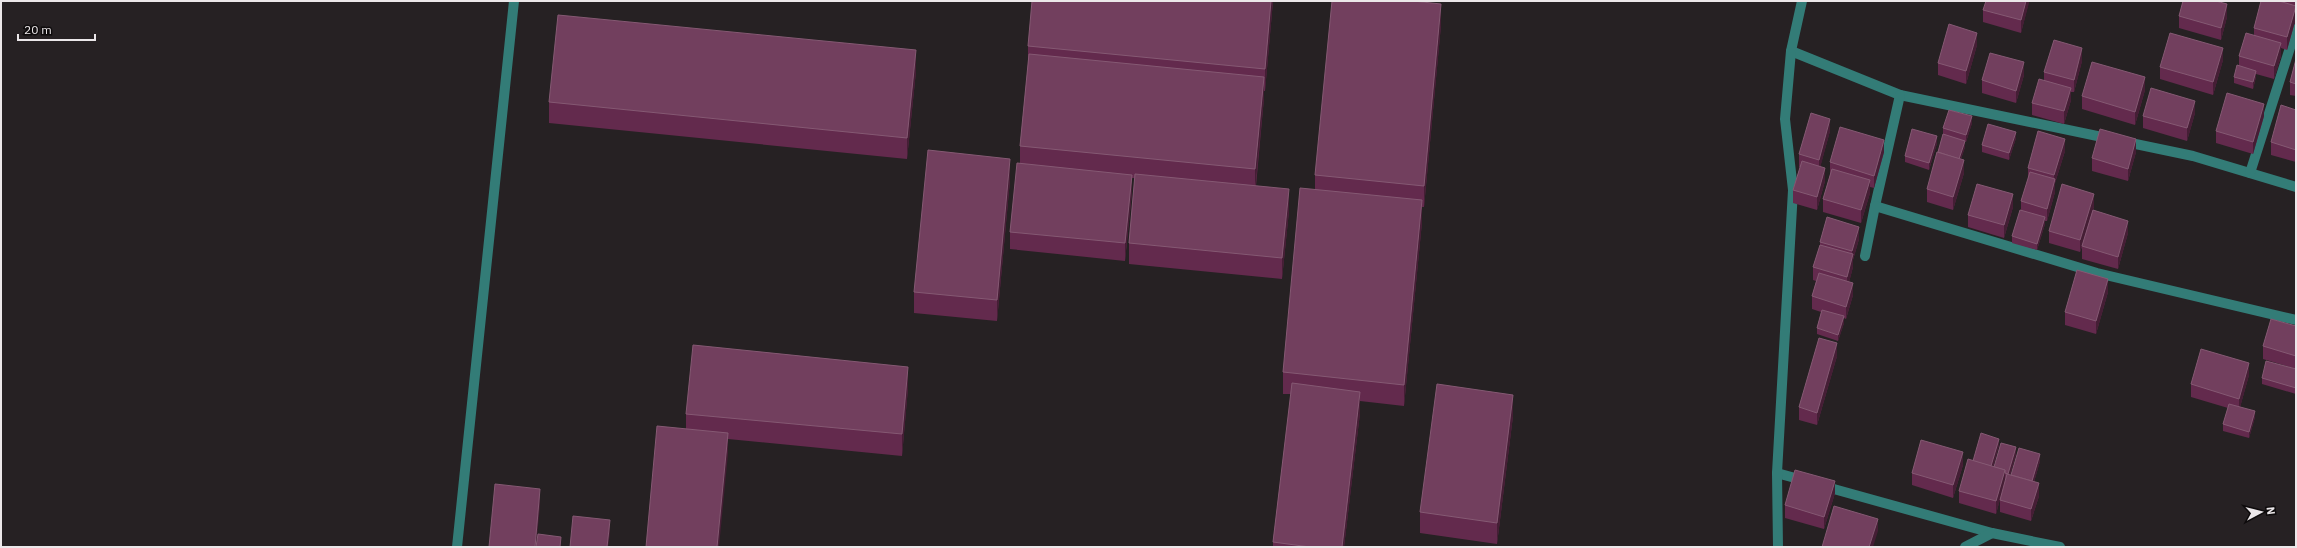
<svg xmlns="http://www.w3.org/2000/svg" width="2297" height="548" viewBox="0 0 2297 548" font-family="'IBM Plex Sans',sans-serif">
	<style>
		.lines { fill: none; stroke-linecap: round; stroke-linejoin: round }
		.minor { stroke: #337c77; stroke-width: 10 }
		.wall { fill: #632a4d }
		.shaded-wall { fill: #451e35 }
		.building { fill: #723f5e; stroke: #855973 }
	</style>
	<rect width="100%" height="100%" fill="#262123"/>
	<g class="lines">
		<g class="minor">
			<polyline points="1791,51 1900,95 2193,156 2296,187"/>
			<polyline points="2250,173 2296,29"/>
			<polyline points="1875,206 1900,95"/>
			<polyline points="1865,256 1875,206 2097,273 2296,320"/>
			<polyline points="1777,473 1806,481"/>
			<polyline points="1823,486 1992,533 2060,547"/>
			<polyline points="457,547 514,1"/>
			<polyline points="1778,547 1777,473 1793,190 1785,119 1791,51 1802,1"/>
			<polyline points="1965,547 1992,533"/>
		</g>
	</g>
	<g class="wall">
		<polygon points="1273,1 1265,91 1264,91 1264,98 1256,186 1289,211 1282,279 1129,264 1129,243 1135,178 1132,178 1132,192 1125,261 1010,249 1010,232 1020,164 1020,146 1028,64 1028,46"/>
		<polygon points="2029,1 2021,33 1983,22 1983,10"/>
		<polygon points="2261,1 2296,1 2296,18 2287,50 2281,48 2281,56 2274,79 2256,74 2256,77 2253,89 2234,83 2234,77 2239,66 2239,56 2254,35 2254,28"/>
		<polygon points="2179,16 2227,17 2221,40 2179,28"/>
		<polygon points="1441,25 1424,207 1422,207 1422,222 1404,406 1360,401 1360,413 1344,547 1273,547 1273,542 1291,394 1283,394 1283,372 1315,190 1315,175"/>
		<polygon points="1977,45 1966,84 1938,75 1938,63"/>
		<polygon points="2296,59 2296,96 2290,95 2290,82"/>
		<polygon points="2223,60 2213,95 2160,79 2160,67"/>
		<polygon points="2082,61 2074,92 2071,92 2071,100 2064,124 2032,115 2032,103 2044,80 2044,72"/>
		<polygon points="916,71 907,159 549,123 549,102"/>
		<polygon points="2024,75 2016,103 1982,93 1982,80"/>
		<polygon points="2145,90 2135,125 2082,109 2082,96"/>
		<polygon points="2296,110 2296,162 2271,155 2271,142"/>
		<polygon points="2195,113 2187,141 2143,128 2143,116"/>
		<polygon points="2264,116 2253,154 2216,143 2216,131"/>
		<polygon points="1972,123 1966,142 1965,141 1965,147 1961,159 1964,173 1953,210 1927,202 1927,189 1943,135 1943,128"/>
		<polygon points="1830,131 1820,167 1825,181 1817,210 1793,203 1793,190 1800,167 1799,167 1799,154"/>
		<polygon points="2016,138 2009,160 1982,152 1982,145"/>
		<polygon points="1937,143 1929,170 1905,162 1905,156"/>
		<polygon points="2065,151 2055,183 2055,192 2047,221 2045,221 2045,224 2037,250 2012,243 2012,236 2021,210 2021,201 2028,180 2028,168"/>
		<polygon points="1884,152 1874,188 1870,187 1870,193 1861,223 1823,212 1823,199 1830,175 1830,162"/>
		<polygon points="2136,152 2128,181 2092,171 2092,158"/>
		<polygon points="1010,180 997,321 914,313 914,292"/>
		<polygon points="2094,206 2093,210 2128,233 2118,269 2082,259 2082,247 2080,252 2049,243 2049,231"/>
		<polygon points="2013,207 2004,238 1968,227 1968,215"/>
		<polygon points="1859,239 1853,260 1853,267 1849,282 1853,295 1846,319 1844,318 1844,323 1838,341 1817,334 1817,328 1821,312 1812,309 1812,296 1816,281 1813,280 1813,267 1820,245 1820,242"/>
		<polygon points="2108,292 2096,334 2065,325 2065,312"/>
		<polygon points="2296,326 2296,369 2263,359 2263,346"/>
		<polygon points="1837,356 1817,425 1799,420 1799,407"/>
		<polygon points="2296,369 2296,394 2262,384 2262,378"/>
		<polygon points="2249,375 2240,407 2255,417 2249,438 2223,431 2223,424 2228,408 2191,397 2191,384"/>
		<polygon points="908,388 902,456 728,439 728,454 686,429 686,414"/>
		<polygon points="1513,416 1497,544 1420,533 1420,512"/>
		<polygon points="1999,445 1993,467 1994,467 2016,454 2010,475 2011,475 2040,461 2034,482 2039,496 2031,521 2000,512 2000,500 2006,480 2005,480 1996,514 1959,503 1959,491 1973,461"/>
		<polygon points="1963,465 1953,498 1912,485 1912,473"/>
		<polygon points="1835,493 1824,529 1785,518 1785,505"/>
	</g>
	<g class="shaded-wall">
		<polygon points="1271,1 1273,1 1265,91 1265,69"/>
		<polygon points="2026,1 2029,1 2029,3 2021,33 2021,20"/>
		<polygon points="1441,4 1441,25 1424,207 1424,186"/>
		<polygon points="2227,4 2227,17 2221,40 2221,28"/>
		<polygon points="2296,6 2296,18 2287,50 2287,37"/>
		<polygon points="1977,33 1977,45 1966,84 1966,71"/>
		<polygon points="2281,43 2281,56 2274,79 2274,66"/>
		<polygon points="2082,48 2082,61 2074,92 2074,80"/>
		<polygon points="2223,48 2223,60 2213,95 2213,82"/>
		<polygon points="916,50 916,71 907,159 907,138"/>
		<polygon points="2024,62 2024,75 2016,103 2016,91"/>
		<polygon points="2256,71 2256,77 2253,89 2253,82"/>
		<polygon points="1264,77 1264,98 1255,190 1255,169"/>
		<polygon points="2145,77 2145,90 2135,125 2135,112"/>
		<polygon points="2071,88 2071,100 2064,124 2064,111"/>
		<polygon points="2195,101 2195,113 2187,141 2187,128"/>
		<polygon points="2264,104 2264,116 2253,154 2253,142"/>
		<polygon points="1972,116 1972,123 1966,142 1966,135"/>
		<polygon points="1830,119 1830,131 1819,172 1819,160"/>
		<polygon points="2016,132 2016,138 2009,160 2009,153"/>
		<polygon points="1937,136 1937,143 1929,170 1929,163"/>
		<polygon points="2065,139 2065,151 2055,183 2055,192 2047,221 2047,209 2054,184 2054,175"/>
		<polygon points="2136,139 2136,152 2128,181 2128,169"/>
		<polygon points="1884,140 1884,152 1874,188 1874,176"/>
		<polygon points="1965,141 1965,147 1959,165 1959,159"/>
		<polygon points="1010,159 1010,180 997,321 997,300"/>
		<polygon points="1964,160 1964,173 1953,210 1953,197"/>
		<polygon points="1825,168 1825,181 1817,210 1817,197"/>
		<polygon points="1132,175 1132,192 1125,261 1125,243"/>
		<polygon points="1870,180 1870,193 1861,223 1861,210"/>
		<polygon points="1289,189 1289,211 1282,279 1282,258"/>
		<polygon points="2013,194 2013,207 2004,238 2004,225"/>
		<polygon points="2094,194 2094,206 2080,252 2080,240"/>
		<polygon points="1422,200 1422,222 1404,406 1404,385"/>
		<polygon points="2045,217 2045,224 2037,250 2037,244"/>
		<polygon points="2128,221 2128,233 2118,269 2118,257"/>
		<polygon points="1859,227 1859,239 1853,260 1853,267 1847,290 1847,277 1852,257 1852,251"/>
		<polygon points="2108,279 2108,292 2096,334 2096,321"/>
		<polygon points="1853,283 1853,295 1846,319 1846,307"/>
		<polygon points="1844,316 1844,323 1838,341 1838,335"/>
		<polygon points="1837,343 1837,356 1817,425 1817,413"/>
		<polygon points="2249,363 2249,375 2239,411 2239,399"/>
		<polygon points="908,367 908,388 902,456 902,434"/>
		<polygon points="1360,392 1360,413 1344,547 1342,547"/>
		<polygon points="1513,395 1513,416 1497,544 1497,523"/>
		<polygon points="2255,411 2255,417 2249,438 2249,432"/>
		<polygon points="728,433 728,454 719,547 717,547"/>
		<polygon points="1999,439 1999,445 1991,473 1991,466"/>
		<polygon points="2016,447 2016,454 2008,481 2008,474"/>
		<polygon points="1963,452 1963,465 1953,498 1953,485"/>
		<polygon points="2040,454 2040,461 2032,489 2032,482"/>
		<polygon points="2005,470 2005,482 1996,514 1996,501"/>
		<polygon points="1835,481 1835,493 1824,529 1824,517"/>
		<polygon points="2039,483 2039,496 2031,521 2031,509"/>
		<polygon points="540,489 540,506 536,547 535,547"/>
		<polygon points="1878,519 1878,531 1873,547 1869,547"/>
		<polygon points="610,520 610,533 608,547 607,547"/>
	</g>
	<g class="building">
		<polygon points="1032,1 1271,1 1265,69 1028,46"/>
		<polygon points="1332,1 1413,1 1441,4 1424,186 1315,175"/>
		<polygon points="1986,1 2026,1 2021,20 1983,10"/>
		<polygon points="2183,1 2216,1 2227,4 2221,28 2179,16"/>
		<polygon points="2261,1 2279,1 2296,6 2287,37 2254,28"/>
		<polygon points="558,15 916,50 907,138 549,102"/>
		<polygon points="1949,24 1977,33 1966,71 1938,63"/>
		<polygon points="2170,33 2223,48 2213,82 2160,67"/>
		<polygon points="2246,33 2281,43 2274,66 2239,56"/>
		<polygon points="2054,40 2082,48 2074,80 2044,72"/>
		<polygon points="1990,53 2024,62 2016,91 1982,80"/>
		<polygon points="1029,54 1264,77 1255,169 1020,146"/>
		<polygon points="2296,59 2296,84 2290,82"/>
		<polygon points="2092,62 2145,77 2135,112 2082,96"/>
		<polygon points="2237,65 2256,71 2253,82 2234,77"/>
		<polygon points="2039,79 2071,88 2064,111 2032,103"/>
		<polygon points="2151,88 2195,101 2187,128 2143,116"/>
		<polygon points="2227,93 2264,104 2253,142 2216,131"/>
		<polygon points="2281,105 2296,110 2296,150 2271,142"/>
		<polygon points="1949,110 1972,116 1966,135 1943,128"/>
		<polygon points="1811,113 1830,119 1819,160 1799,154"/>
		<polygon points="1988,124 2016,132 2009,153 1982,145"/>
		<polygon points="1840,127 1884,140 1874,176 1830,162"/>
		<polygon points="1912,129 1937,136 1929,163 1905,156"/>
		<polygon points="2100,129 2136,139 2128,169 2092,158"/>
		<polygon points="2038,131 2065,139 2054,175 2028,168"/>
		<polygon points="1943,134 1965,141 1959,159 1938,152"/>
		<polygon points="928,150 1010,159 997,300 914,292"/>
		<polygon points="1937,152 1964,160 1953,197 1927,189"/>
		<polygon points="1802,161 1825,168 1817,197 1793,190"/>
		<polygon points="1017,163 1132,175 1125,243 1010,232"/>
		<polygon points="1832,169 1870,180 1861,210 1823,199"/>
		<polygon points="2030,172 2055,179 2047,209 2021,201"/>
		<polygon points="1135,174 1289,189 1282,258 1129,243"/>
		<polygon points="1977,184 2013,194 2004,225 1968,215"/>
		<polygon points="2062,184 2094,194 2080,240 2049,231"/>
		<polygon points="1300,188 1422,200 1404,385 1283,372"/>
		<polygon points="2020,210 2045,217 2037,244 2012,236"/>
		<polygon points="2093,210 2128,221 2118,257 2082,246"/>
		<polygon points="1827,217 1859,227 1852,251 1820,242"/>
		<polygon points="1820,245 1853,254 1847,277 1813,267"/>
		<polygon points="2077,270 2108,279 2096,321 2065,312"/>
		<polygon points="1819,273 1853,283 1846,307 1812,296"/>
		<polygon points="1822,310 1844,316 1838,335 1817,328"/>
		<polygon points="2271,319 2296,326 2296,356 2263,346"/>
		<polygon points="1819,338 1837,343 1817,413 1799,407"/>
		<polygon points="693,345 908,367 902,434 686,414"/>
		<polygon points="2201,349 2249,363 2239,399 2191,384"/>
		<polygon points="2266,361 2296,369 2296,388 2262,378"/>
		<polygon points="1292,383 1360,392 1342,547 1310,547 1273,542"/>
		<polygon points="1437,384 1513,395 1497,523 1420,512"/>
		<polygon points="2229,404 2255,411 2249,432 2223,424"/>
		<polygon points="657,426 728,433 717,547 646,547"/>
		<polygon points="1981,433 1999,439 1991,466 1973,461"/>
		<polygon points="1921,440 1963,452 1953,485 1912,473"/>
		<polygon points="2001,443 2016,447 2008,474 2005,473 2005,470 1994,467"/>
		<polygon points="2019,448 2040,454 2032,481 2011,475"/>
		<polygon points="1968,459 2005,470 1996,501 1959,491"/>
		<polygon points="1795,470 1835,481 1824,517 1785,505"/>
		<polygon points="2007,474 2039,483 2031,509 2000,500"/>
		<polygon points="495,484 540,489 535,547 489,547"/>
		<polygon points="1834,506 1878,519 1869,547 1822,547"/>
		<polygon points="573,516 610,520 607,547 570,547"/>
		<polygon points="538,534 561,537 560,547 536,547"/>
	</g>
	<rect width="2297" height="548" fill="none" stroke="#ebe7e9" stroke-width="4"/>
	<g transform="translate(2261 512) rotate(83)" stroke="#0e0b0c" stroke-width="3" paint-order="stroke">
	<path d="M0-3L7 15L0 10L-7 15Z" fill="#ebe7e9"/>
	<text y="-6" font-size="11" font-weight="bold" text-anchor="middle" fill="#ebe7e9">N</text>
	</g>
	<path d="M18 34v6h77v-6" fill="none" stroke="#ebe7e9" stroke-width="2"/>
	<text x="24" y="34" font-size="12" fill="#ebe7e9" stroke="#0e0b0c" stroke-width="3" paint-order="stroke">20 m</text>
</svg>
